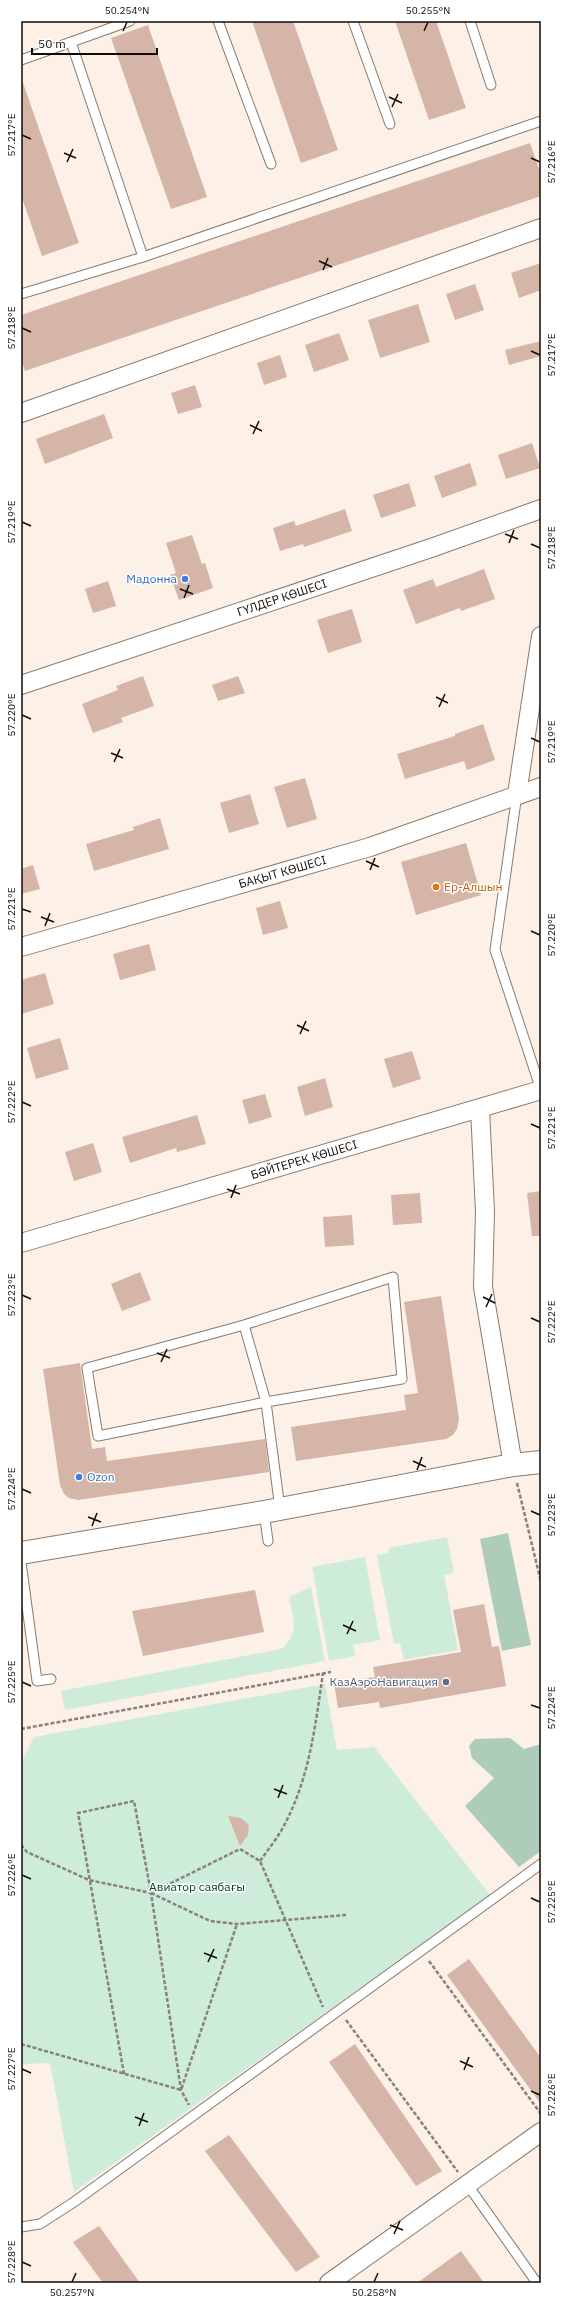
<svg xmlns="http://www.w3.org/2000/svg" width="562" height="2304" viewBox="0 0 562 2304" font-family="'IBM Plex Sans',sans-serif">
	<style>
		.green { fill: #ceecda }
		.forest { fill: #adccb9 }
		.building { fill: #d5b5a7 }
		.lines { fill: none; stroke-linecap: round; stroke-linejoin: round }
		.service-casing { stroke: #8b7a6b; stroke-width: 11 }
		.minor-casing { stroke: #8b7a6b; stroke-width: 20 }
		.tertiary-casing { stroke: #8b7a6b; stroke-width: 24 }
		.path { stroke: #8a817a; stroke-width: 2.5; stroke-dasharray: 4 2; stroke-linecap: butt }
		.service { stroke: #fff; stroke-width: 9 }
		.minor { stroke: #fff; stroke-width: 18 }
		.tertiary { stroke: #fff; stroke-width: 22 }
		.ticks { fill: none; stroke: #110b06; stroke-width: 1.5 }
		.shop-dot { fill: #3f7fe0; stroke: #fff; stroke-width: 1.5 }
		.food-dot { fill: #e8710a; stroke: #fff; stroke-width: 1.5 }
		.service-dot { fill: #5c6f8a; stroke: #fff; stroke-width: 1.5 }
		.labels { text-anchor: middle; stroke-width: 3; stroke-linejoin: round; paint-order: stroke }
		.shop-label { font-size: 12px; fill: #366cbe; stroke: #fff; text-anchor: end }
		.street-label { font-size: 12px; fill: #110b06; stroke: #fff }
		.food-label { font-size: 12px; fill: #c56008; stroke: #fff; text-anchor: start }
		.service-label { font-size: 12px; fill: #4e5e75; stroke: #fff; text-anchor: end }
		.park-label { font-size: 12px; fill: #054027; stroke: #fff }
		.neatline { fill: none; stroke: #110b06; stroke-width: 1.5 }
		.ticks-label { font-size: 10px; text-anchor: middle; fill: #110b06 }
	</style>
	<rect width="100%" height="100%" fill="#fcf0e7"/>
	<g class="green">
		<polygon points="447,1537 454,1573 444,1575 458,1650 404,1660 400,1643 394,1644 377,1555 388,1553 389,1548"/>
		<polygon points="365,1557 380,1640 353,1645 355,1656 329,1661 312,1567"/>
		<path d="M311,1587L325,1661L65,1710L61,1691L281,1649C301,1632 293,1619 289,1597Z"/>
		<polygon points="325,1684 337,1750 374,1747 490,1895 74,2192 50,2063 21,2064 21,1763 34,1737"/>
	</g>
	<g class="forest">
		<polygon points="508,1533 531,1645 502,1651 480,1539"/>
		<polygon points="510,1738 524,1749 541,1744 541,1851 519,1867 465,1806 494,1778 472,1758 469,1746 475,1739"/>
	</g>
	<g class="building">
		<polygon points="252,21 293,21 338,150 301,163"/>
		<polygon points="395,21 436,21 466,108 429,120"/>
		<polygon points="148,25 207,197 171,209 111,38"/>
		<polygon points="21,83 23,83 79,243 42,256 21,195"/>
		<polygon points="530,143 541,175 541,196 25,371 21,358 21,315"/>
		<polygon points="541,263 541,290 519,298 511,273"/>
		<polygon points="475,284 484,310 455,320 446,294"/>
		<polygon points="418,304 430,342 380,358 368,320"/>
		<polygon points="339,333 349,360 314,372 305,345"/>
		<polygon points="541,341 541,356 509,365 505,350"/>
		<polygon points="280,355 287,377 264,385 257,363"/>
		<polygon points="195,385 202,407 178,414 171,393"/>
		<polygon points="104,414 113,438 45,464 36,439"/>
		<polygon points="532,443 540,468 506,479 498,455"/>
		<polygon points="470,463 477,485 442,498 434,476"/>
		<polygon points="409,483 416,506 381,518 373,495"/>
		<polygon points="345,509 352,531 304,547 303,544 280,551 273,528 294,521 296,526"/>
		<polygon points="192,535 202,564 205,563 213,588 179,600 170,575 176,573 166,543"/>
		<polygon points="484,569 495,599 461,611 460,608 416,624 403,590 433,579 436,587"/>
		<polygon points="108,581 116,606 93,613 85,589"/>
		<polygon points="352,609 362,642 328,653 317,620"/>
		<polygon points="143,676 154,706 121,718 123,722 93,733 82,704 118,690 116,686"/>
		<polygon points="238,676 245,693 218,701 212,685"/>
		<polygon points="483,724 495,760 467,770 464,761 405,779 397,754 455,736 455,734"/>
		<polygon points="305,778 317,819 287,828 274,787"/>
		<polygon points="250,794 259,824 229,833 220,803"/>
		<polygon points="160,818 169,849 94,871 86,844 134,830 133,827"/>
		<polygon points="466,843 481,895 416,915 401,862"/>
		<polygon points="33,865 40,889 21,894 21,869"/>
		<polygon points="280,901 288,928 263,935 256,908"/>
		<polygon points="149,944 156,970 120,980 113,954"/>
		<polygon points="45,973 54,1004 21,1014 21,980"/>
		<polygon points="60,1038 69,1069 36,1079 27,1048"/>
		<polygon points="412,1051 421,1079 393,1088 384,1059"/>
		<polygon points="325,1078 333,1107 305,1116 297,1087"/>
		<polygon points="265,1094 272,1117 249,1124 242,1100"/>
		<polygon points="197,1115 206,1144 177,1152 176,1148 130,1163 122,1137"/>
		<polygon points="93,1143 102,1172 74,1181 65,1152"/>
		<polygon points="541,1191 541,1236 532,1236 527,1193"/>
		<polygon points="420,1193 422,1223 393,1225 391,1195"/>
		<polygon points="352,1215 354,1245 325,1247 323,1217"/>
		<polygon points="140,1272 151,1300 122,1311 111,1284"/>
		<polygon points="441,1296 459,1419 457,1429 453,1435 446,1439 296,1461 291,1427 406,1410 404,1395 418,1393 404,1302"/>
		<polygon points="80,1363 92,1449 105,1447 107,1461 265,1439 269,1472 78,1500 69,1498 64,1494 60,1485 43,1369"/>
		<polygon points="255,1590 264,1632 143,1656 132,1611"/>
		<polygon points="484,1604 492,1647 499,1646 506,1686 380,1708 379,1702 338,1708 334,1683 375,1677 373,1667 461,1652 453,1610"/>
		<polygon points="228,1816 241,1818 249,1825 248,1835 240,1846"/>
		<polygon points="469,1959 541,2058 541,2104 447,1975"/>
		<polygon points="355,2044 442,2171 416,2186 329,2062"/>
		<polygon points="229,2135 320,2257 296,2272 205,2151"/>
		<polygon points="99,2226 140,2283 103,2283 73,2242"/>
		<polygon points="461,2251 484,2283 417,2283"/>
	</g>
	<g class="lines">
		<g class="service-casing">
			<g id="service">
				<polyline points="218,21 271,164"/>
				<polyline points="353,21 390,124"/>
				<polyline points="470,21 491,85"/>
				<polyline points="71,42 143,257"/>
				<polyline points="21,60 130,21"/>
				<polyline points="21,294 143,257 541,121"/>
				<polyline points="517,794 495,950 541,1090"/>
				<polyline points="244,1325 393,1277 402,1379 266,1402 98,1436 87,1368 244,1325 266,1402 280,1509"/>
				<polyline points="264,1512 268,1541"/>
				<polyline points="21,1562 37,1681 51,1679"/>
				<polyline points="467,2184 537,2283"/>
				<polyline points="21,2227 40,2224 74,2202 541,1864"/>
			</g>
		</g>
		<g class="minor-casing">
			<g id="minor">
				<polyline points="21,413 541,228"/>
				<path id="s1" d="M21,685L431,548L541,509"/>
				<polyline points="517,794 541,636"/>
				<path id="s2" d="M21,947L370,847L541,787"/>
				<polyline points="480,1109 485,1212 483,1287 513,1465"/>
				<path id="s3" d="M21,1243L541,1090"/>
				<polyline points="329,2283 541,2132"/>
			</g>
		</g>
		<g class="tertiary-casing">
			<polyline id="tertiary" points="21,1553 264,1512 513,1465 541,1462"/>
		</g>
		<g class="path">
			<polyline points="517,1483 541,1582"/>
			<polyline points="21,1729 331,1672"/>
			<polyline points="21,1845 27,1852 89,1880 151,1893 240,1849 260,1861 323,2007"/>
			<path d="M260,1861C267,1851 275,1841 281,1831C309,1782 315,1728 323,1673"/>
			<polyline points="151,1893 210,1921 237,1924 346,1915"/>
			<polyline points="429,1961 541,2114"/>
			<polyline points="346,2020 458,2172"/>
			<polyline points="21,2044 181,2090 237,1924"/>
			<polyline points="124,2074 78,1813 134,1801 151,1893 181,2090 189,2105"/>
		</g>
		<use href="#service" class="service"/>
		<use href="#minor" class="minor"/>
		<use href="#tertiary" class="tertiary"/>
	</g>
	<path class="ticks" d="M123,31L127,22M424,31L428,22M389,97L402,103M392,107L398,94M22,135L31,139M64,153L76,158M531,158L540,162M67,162L73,149M319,261L332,267M323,270L328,258M22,328L31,332M531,351L540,355M250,425L262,431M253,434L259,421M22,522L31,526M505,534L518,539M509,543L514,530M531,544L540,548M180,589L193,594M184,598L189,585M436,697L448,703M439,707L445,694M22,715L31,719M531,738L540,742M111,753L123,758M114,762L120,749M366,861L379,867M370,870L375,858M22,909L31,912M41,917L54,922M45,926L50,913M531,931L540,935M297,1025L309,1031M300,1034L306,1021M22,1102L31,1106M531,1124L540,1128M227,1189L240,1194M231,1198L236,1185M22,1295L31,1299M483,1297L495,1303M486,1307L492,1294M531,1318L540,1322M157,1353L170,1358M161,1362L167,1349M413,1461L426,1467M417,1470L422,1457M22,1489L31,1493M531,1511L540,1515M88,1517L101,1522M92,1526L97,1513M343,1625L356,1631M347,1634L353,1621M22,1682L31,1686M531,1705L540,1708M274,1789L287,1794M278,1798L283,1785M22,1875L31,1879M531,1898L540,1902M204,1953L217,1958M208,1962L214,1949M460,2061L473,2067M22,2069L31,2073M464,2070L469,2057M531,2091L540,2095M135,2117L148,2122M139,2126L144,2113M390,2225L403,2230M394,2234L400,2221M22,2262L31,2266M72,2282L76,2273M374,2282L378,2273"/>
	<g class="shop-dot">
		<circle cx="185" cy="579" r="4"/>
		<circle cx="79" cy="1477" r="4"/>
	</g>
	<circle class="food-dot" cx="436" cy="887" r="4"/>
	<circle class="service-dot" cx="446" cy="1682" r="4"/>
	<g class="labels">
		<g class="shop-label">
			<text x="177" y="583">Мадонна</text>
			<text x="87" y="1481" text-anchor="start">Ozon</text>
		</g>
		<g class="street-label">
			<text dy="4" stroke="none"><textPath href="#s1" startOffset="275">ГҮЛДЕР КӨШЕСІ</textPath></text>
			<text dy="4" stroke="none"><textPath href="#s2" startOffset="272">БАҚЫТ КӨШЕСІ</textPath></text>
			<text dy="4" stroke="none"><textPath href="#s3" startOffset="295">БӘЙТЕРЕК КӨШЕСІ</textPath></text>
		</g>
		<g class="food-label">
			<text x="444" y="891">Ер-Алшын</text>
		</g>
		<g class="service-label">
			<text x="438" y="1686">КазАэроНавигация</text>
		</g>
		<g class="park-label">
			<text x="197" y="1891">Авиатор саябағы</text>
		</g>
	</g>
	<rect width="562" height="2304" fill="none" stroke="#ffffff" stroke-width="44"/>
	<path d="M32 48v6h125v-6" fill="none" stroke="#110b06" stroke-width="2"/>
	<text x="38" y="48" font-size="12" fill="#110b06" stroke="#ffffff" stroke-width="3" paint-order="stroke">50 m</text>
	<rect x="22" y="22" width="518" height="2260" class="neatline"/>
	<g class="ticks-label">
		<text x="127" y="14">50.254°N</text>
		<text x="428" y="14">50.255°N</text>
		<text transform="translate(11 135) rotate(-90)" y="4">57.217°E</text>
		<text transform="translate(551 162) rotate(-90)" y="4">57.216°E</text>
		<text transform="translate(11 328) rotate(-90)" y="4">57.218°E</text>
		<text transform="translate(551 355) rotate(-90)" y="4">57.217°E</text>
		<text transform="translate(11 522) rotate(-90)" y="4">57.219°E</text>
		<text transform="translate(551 548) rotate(-90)" y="4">57.218°E</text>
		<text transform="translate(11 715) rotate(-90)" y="4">57.220°E</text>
		<text transform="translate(551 742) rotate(-90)" y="4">57.219°E</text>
		<text transform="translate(11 909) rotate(-90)" y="4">57.221°E</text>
		<text transform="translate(551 935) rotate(-90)" y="4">57.220°E</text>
		<text transform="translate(11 1102) rotate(-90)" y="4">57.222°E</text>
		<text transform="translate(551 1128) rotate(-90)" y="4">57.221°E</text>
		<text transform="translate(11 1295) rotate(-90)" y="4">57.223°E</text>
		<text transform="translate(551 1322) rotate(-90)" y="4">57.222°E</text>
		<text transform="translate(11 1489) rotate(-90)" y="4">57.224°E</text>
		<text transform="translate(551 1515) rotate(-90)" y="4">57.223°E</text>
		<text transform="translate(11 1682) rotate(-90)" y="4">57.225°E</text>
		<text transform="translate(551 1708) rotate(-90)" y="4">57.224°E</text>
		<text transform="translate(11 1875) rotate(-90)" y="4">57.226°E</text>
		<text transform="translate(551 1902) rotate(-90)" y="4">57.225°E</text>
		<text transform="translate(11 2069) rotate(-90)" y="4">57.227°E</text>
		<text transform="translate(551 2095) rotate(-90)" y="4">57.226°E</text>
		<text transform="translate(11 2262) rotate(-90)" y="4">57.228°E</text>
		<text x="72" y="2296">50.257°N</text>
		<text x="374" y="2296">50.258°N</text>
	</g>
</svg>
